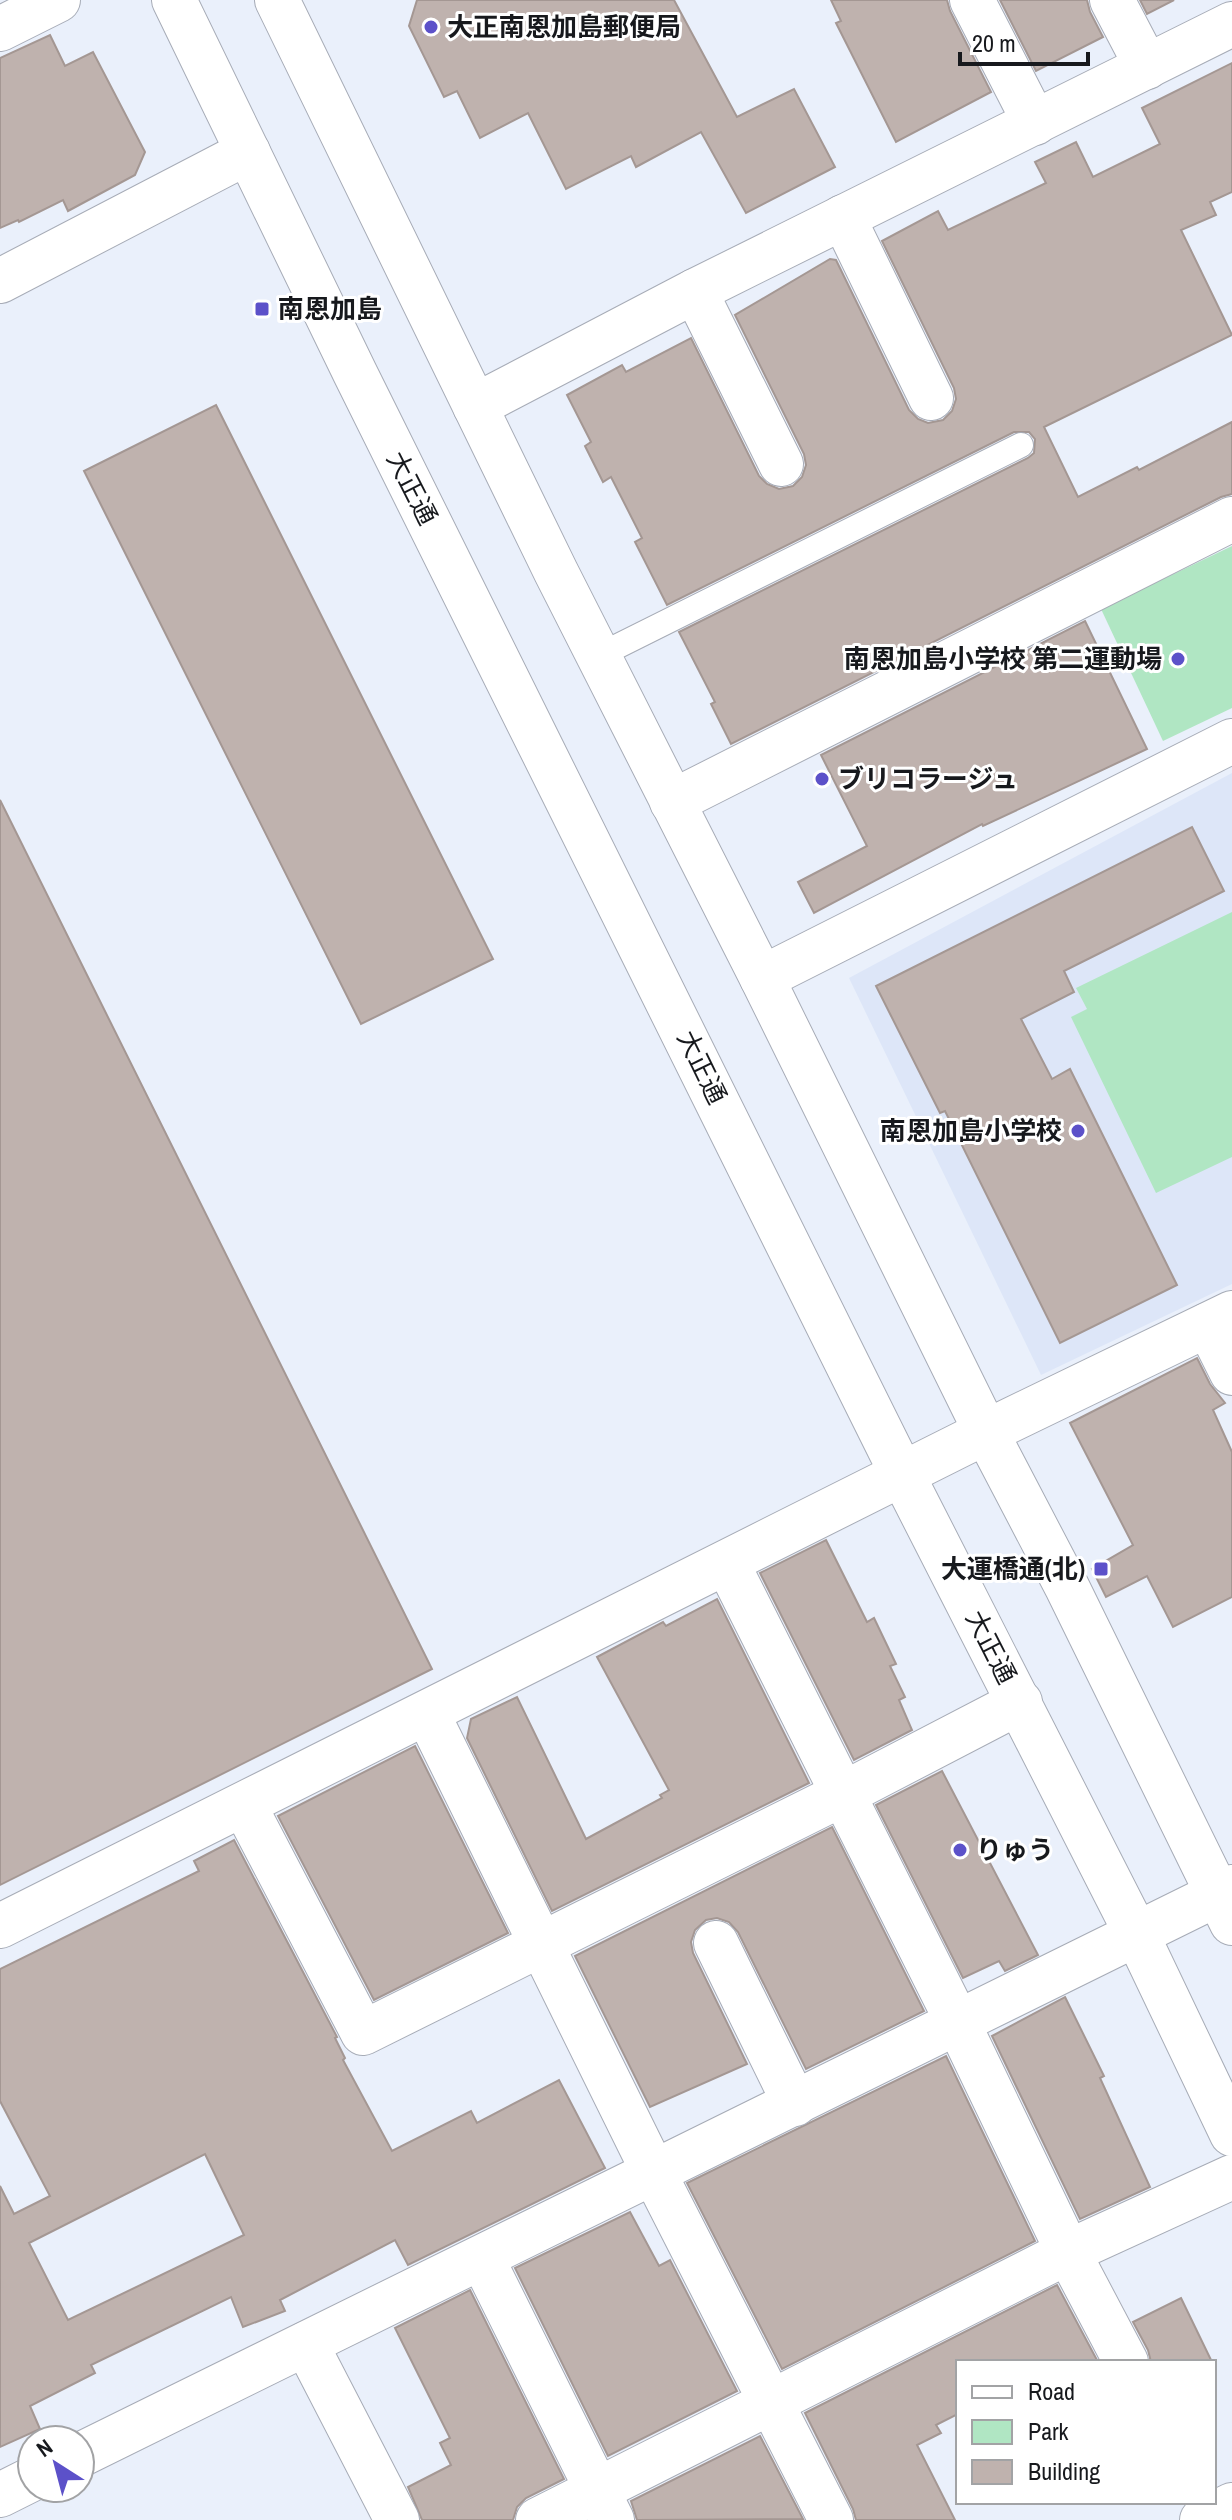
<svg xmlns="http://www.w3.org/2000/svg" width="1232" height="2520" viewBox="0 0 1232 2520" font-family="'Archivo Narrow','Noto Sans JP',sans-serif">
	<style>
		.built { fill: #dde6f8 }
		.green { fill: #b0e6c3 }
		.building { fill: #bfb2ae; stroke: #a49793; stroke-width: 2; fill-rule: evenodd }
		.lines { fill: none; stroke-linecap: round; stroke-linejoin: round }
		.lane-casing { stroke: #a7acb7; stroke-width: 26 }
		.street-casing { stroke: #a7acb7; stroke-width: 46 }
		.secondary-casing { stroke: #a7acb7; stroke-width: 46 }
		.primary-casing { stroke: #a7acb7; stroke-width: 46 }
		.lane { stroke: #fff; stroke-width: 24 }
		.street { stroke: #fff; stroke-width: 44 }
		.secondary { stroke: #fff; stroke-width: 44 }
		.primary { stroke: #fff; stroke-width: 44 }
		.poi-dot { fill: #5c51c9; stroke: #fff; stroke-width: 3 }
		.labels { text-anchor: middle; stroke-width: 6; stroke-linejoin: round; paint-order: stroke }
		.poi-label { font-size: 26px; font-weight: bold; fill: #17191d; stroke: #fff; text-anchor: start }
		.street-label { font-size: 26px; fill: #17191d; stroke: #fff }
	</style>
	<rect width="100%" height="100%" fill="#eaf0fb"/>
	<polygon class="built" points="1232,773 1232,1284 1041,1375 849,978"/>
	<g class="green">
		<polygon points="1232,546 1232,708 1163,741 1101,609"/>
		<polygon points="1232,912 1232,1157 1156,1193 1071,1017 1087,1009 1076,988"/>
	</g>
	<g class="building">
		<polygon points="417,0 674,0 737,117 794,89 835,167 746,213 701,132 636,167 631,156 566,189 528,113 480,138 457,91 444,97 409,26"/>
		<polygon points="831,0 947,0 950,11 991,92 896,142 836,23 841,21"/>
		<polygon points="1000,0 1087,0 1090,12 1103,37 1036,71"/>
		<polygon points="1140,0 1174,0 1147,14"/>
		<polygon points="50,35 65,66 93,52 145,152 135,175 68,211 63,200 19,222 18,220 0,228 0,58"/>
		<polygon points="1232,63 1232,192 1210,202 1216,215 1181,230 1232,335 1044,427 1078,497 1137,467 1139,470 1232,422 1232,494 1221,497 731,744 711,704 715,702 679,632 1028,458 1034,453 1035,439 1029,432 1014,432 667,605 635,542 642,538 611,477 603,482 585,446 591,442 567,395 622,365 626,372 691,338 759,476 767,484 779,489 793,486 802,477 806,465 804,454 735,315 830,259 836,260 909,410 918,419 928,423 943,420 952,411 956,399 954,388 882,241 938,211 948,230 1046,183 1035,162 1076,142 1093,177 1160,144 1142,108"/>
		<polygon points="216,405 493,959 361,1024 84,471"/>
		<polygon points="1085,621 1147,749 983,826 982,824 814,913 798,882 867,846 821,755"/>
		<polygon points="0,800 432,1669 0,1885"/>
		<polygon points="1192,827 1224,891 1064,971 1074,992 1021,1019 1052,1079 1070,1069 1177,1285 1060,1343 945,1111 940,1113 876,986"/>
		<polygon points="1197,1358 1210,1384 1225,1403 1213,1410 1232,1452 1232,1597 1173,1627 1147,1576 1106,1597 1092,1569 1133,1545 1070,1423"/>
		<polygon points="826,1540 867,1622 874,1618 896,1664 890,1666 905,1697 899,1700 912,1730 854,1760 760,1573"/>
		<polygon points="717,1599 809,1783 552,1911 467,1738 471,1719 517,1697 586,1839 662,1798 660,1795 669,1790 597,1657 663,1622 666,1626"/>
		<polygon points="415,1746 508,1933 374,2000 278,1816"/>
		<polygon points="942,1771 1038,1955 1005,1971 999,1961 963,1978 876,1805"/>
		<polygon points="832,1827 924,2011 806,2069 738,1932 729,1922 717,1918 706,1920 695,1930 691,1942 693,1953 747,2064 650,2107 575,1956"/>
		<path d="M234,1840L337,2037L335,2038L345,2058L343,2060L392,2151L471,2111L477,2123L559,2080L605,2168L408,2265L395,2240L280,2300L285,2311L243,2327L231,2297L91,2365L95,2373L30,2406L40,2429L0,2447V2186L14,2214L50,2196L0,2101V1969L199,1871L194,1861ZM205,2154L244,2235L68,2320L29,2243Z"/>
		<polygon points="1065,1997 1104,2076 1100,2078 1150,2187 1080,2219 992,2036"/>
		<polygon points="946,2056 1035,2241 782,2369 687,2183"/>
		<polygon points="630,2212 659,2266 670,2260 737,2391 608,2456 515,2268"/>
		<polygon points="1057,2285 1098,2362 958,2362 958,2414 936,2425 941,2433 917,2445 955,2520 856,2520 853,2509 805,2413"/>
		<polygon points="470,2290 564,2479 526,2498 517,2507 513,2520 422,2520 408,2487 451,2465 440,2443 450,2438 395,2328"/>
		<polygon points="1181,2298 1212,2362 1151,2362 1148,2350 1133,2322"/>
		<polygon points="760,2436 803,2519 637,2520 631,2501"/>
	</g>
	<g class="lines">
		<g class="lane-casing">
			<polyline id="lane" points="598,656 1021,445"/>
		</g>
		<g class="street-casing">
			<g id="street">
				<polyline points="972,0 1035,123"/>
				<polyline points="1112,0 1147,67"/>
				<polyline points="843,217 931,398"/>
				<polyline points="0,281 248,152"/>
				<polyline points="695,291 781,464"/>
				<polyline points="475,406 695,291 1232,24"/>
				<polyline points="672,802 1232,519"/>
				<polyline points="762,978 1232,741"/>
				<polyline points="1208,1325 1232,1373"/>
				<polyline points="986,1432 1232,1313"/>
				<polyline points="727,1563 958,2023 1068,2252 1126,2362"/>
				<polyline points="427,1713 654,2173 831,2520"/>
				<polyline points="244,1805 363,2033 843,1794 1020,1702"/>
				<polyline points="716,1943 795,2104"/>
				<polyline points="482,2258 612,2520"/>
				<polyline points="306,2344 397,2520"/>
				<polyline points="80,2455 1232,1887"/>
				<polyline points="0,2495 32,2479"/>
				<polyline points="538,2520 1068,2252 1232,2177"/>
			</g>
		</g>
		<g class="secondary-casing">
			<g id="secondary">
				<polyline points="174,0 355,373 902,1474 1137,1935 1232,2134"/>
				<polyline points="277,0 556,572 762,978 986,1432 1067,1587 1232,1923"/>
				<polyline points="0,29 58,0"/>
				<polyline points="0,1926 986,1432"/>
			</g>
		</g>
		<g class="primary-casing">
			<polyline id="primary" points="1202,2520 1232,2505"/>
		</g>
		<use href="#lane" class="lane"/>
		<use href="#street" class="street"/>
		<use href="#secondary" class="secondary"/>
		<use href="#primary" class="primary"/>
	</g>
	<g class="poi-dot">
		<circle cx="431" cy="27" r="8"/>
		<rect x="254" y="301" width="16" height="16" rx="4"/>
		<circle cx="1178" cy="659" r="8"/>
		<circle cx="822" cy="779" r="8"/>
		<circle cx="1078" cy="1131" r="8"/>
		<rect x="1093" y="1561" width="16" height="16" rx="4"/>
		<circle cx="960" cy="1850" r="8"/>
	</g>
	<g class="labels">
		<g class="poi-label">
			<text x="447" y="36">大正南恩加島郵便局</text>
			<text x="278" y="318">南恩加島</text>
			<text x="1162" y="668" text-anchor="end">南恩加島小学校 第二運動場</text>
			<text x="838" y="788">ブリコラージュ</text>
			<text x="1062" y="1140" text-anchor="end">南恩加島小学校</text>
			<text x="1085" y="1578" text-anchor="end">大運橋通(北)</text>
			<text x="976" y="1859">りゅう</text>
		</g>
		<g class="street-label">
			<text transform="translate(412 488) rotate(63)" y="9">大正通</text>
			<text transform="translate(702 1067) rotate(64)" y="9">大正通</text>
			<text transform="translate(991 1647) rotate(63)" y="9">大正通</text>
		</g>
	</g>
	<rect x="956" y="2360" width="260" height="144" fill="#ffffff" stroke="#a2a3a5" stroke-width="2"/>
	<rect x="972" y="2386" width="40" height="12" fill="#ffffff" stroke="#a2a3a5" stroke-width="2"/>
	<text x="1028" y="2400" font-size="24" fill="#17191d">Road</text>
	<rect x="972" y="2420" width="40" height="24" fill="#b0e6c3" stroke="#a2a3a5" stroke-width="2"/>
	<text x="1028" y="2440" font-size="24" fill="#17191d">Park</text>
	<rect x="972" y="2460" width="40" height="24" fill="#bfb2ae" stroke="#a2a3a5" stroke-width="2"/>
	<text x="1028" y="2480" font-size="24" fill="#17191d">Building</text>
	<g transform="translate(56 2464) rotate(324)"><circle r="38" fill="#ffffff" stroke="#a2a3a5" stroke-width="2"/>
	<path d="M0-6L14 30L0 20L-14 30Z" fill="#5c51c9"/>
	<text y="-12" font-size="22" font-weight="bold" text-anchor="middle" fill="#17191d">N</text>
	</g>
	<path d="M960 52v12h128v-12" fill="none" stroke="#17191d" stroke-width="4"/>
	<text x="972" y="52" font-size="24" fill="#17191d" stroke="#ffffff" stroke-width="6" paint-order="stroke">20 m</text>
</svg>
